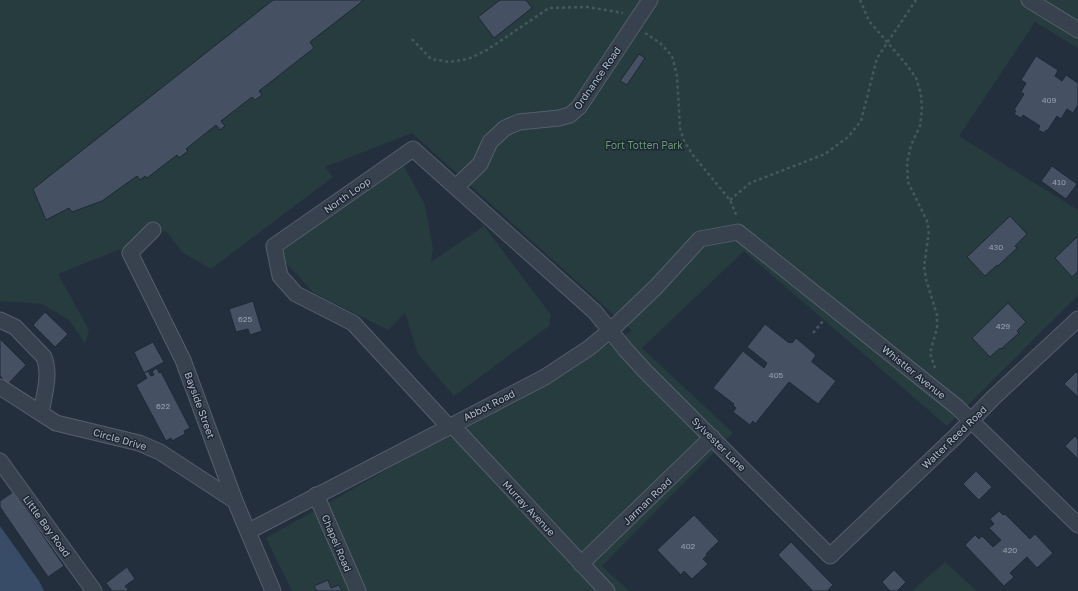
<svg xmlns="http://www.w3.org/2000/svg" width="1078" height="591" viewBox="0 0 1078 591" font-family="'Golos Text',sans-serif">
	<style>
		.green { fill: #263c3f }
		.water { fill: #394c67 }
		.building { fill: #455162; stroke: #1f2835 }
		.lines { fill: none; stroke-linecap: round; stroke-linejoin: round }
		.minor-casing { stroke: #565f6c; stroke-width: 17 }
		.path { stroke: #44595c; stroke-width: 2.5; stroke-dasharray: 3 3; stroke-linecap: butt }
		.minor { stroke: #38414e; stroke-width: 15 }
		.labels { text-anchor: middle; stroke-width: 3; stroke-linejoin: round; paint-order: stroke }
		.number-label { font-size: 8px; fill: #98a1af }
		.street-label { font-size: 10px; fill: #b4bcc9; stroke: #1d2633 }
		.park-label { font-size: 10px; fill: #6b9a76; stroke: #1d2633 }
	</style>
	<rect width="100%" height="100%" fill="#242f3e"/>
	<g class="green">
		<polygon points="0,0 1078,0 1078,48 1035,22 959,136 1078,210 1078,295 947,426 744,251 642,348 733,433 602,566 629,591 292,591 266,538 632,331 412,133 325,167 333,177 211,269 183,253 166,231 58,274 89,330 85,343 69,320 42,304 0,301"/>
		<polygon points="404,166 425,205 433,249 431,262 484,226 551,315 549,326 454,396 418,354 405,313 388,330 314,293 284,261 282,249"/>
		<polygon points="945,562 977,591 912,591"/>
	</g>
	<polygon class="water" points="0,526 39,581 44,591 0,591"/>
	<g class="building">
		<polygon points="273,0 364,0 310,42 314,48 259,91 262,95 255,100 252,97 221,121 225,126 220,130 216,125 186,149 188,151 179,158 177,155 147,178 145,176 140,180 137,176 102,201 72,212 69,208 46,220 33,189"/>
		<polygon points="500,0 526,0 532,8 494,38 478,17"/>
		<polygon points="639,54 645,58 627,85 620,81"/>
		<polygon points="1036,56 1058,70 1055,76 1062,81 1066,75 1078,83 1078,105 1073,113 1067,109 1061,119 1057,116 1047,131 1046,130 1044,133 1038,130 1040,126 1023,115 1021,118 1014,114 1016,111 1014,110 1024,94 1021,92 1026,83 1021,80"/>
		<polygon points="1052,166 1077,184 1066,199 1041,181"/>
		<polygon points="1010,216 1027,234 1015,246 1017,248 998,266 997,265 985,276 967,257"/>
		<polygon points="1078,236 1078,271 1072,277 1055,258"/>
		<polygon points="253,301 262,331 250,335 248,329 236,332 229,309"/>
		<polygon points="1008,303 1026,322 1017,331 1019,333 1001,349 1000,348 990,357 972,338"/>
		<polygon points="45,312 68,334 55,347 33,325"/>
		<polygon points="765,324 789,343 790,342 792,343 796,338 816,355 812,361 812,362 836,381 818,404 789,382 755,424 753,421 750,425 733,412 736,408 733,405 734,404 713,388 743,351 764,368 767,363 747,347"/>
		<polygon points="0,339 26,365 8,384 0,376"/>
		<polygon points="153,342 164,362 144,373 134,352"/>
		<polygon points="157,368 159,373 161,372 190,428 184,431 185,434 172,441 171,438 166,441 136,385 147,378 144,373 148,371 151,376 154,375 152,371"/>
		<polygon points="1076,372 1078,374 1078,397 1064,384"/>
		<polygon points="1075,436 1078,440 1078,459 1065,446"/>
		<polygon points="976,471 992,487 979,500 963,484"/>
		<polygon points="13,492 64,566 48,577 0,507 0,501"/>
		<polygon points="999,511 1003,515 1005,514 1030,539 1035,534 1053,553 1037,568 1027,557 1010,573 1014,577 1004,586 965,545 975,535 979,539 982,536 993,547 1001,540 989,528 994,524 990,519"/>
		<polygon points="694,515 719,541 706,554 707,555 703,559 708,564 692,579 684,571 681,575 657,550"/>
		<polygon points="791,542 833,585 827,591 813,591 778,555"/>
		<polygon points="127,567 135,579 125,586 129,591 112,591 106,583"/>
		<polygon points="894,570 906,582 897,591 890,591 882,582"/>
		<polygon points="328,580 331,588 339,585 342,591 317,591 314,586"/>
	</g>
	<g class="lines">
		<g class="minor-casing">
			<g id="minor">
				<polyline points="1029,0 1078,30"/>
				<polyline points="456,187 480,164 490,142 505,128 519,122 559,118 570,115 579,107 650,0"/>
				<polyline points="153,230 130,253 183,360 235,501 273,591"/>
				<path d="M0,320L15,327L44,357C51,375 44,395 41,413"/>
				<polyline points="0,387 56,423 139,443 160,452 235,501"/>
				<polyline points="452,425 607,591"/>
				<polyline points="449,427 353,323 296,294 280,276 274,246 413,149 595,312 625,349 645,371 830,556 956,436 994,397 1078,319"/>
				<polyline points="0,461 94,591"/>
				<polyline points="316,495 358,591"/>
				<polyline points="249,531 545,377 589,348 611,330 656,287 700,239 738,232 957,407 1078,525"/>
				<polyline points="581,564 712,437"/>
			</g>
		</g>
		<g class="path">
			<polyline points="860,0 869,21 906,64 916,78 921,94 922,110 920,126 911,145 907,163 908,182 927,221 929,231 924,267 926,279 937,315 937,328 930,353 935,368"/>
			<polyline points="645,33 660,43 672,56 677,76 680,128 684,141 692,154 730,200 737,217"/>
			<polyline points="412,39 431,59 450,62 468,59 487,50 549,8 588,7 623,13"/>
			<polyline points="730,200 750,183 825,154 848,137 861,121 877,58 916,0"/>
			<polyline points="813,333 823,321"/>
		</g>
		<use href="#minor" class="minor"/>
	</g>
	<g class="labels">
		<g class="number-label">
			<text x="1049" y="103">409</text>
			<text x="1059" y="185">410</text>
			<text x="996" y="250">430</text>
			<text x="245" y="322">625</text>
			<text x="1003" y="329">429</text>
			<text x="776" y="378">405</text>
			<text x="163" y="409">622</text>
			<text x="688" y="549">402</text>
			<text x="1010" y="553">420</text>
		</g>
		<g class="street-label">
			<text transform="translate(597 78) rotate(-55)" y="4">Ordnance Road</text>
			<text transform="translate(347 195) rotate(-35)" y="4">North Loop</text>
			<text transform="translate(914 372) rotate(39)" y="4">Whistler Avenue</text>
			<text transform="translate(200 405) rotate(70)" y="4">Bayside Street</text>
			<text transform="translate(489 405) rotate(-27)" y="4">Abbot Road</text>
			<text transform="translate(954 437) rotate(-44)" y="4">Walter Reed Road</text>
			<text transform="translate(120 439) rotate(16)" y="4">Circle Drive</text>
			<text transform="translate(719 444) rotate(45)" y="4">Sylvester Lane</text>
			<text transform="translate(647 501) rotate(-44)" y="4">Jarman Road</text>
			<text transform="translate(529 508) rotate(47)" y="4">Murray Avenue</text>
			<text transform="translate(47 526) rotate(54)" y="4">Little Bay Road</text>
			<text transform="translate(337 543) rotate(67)" y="4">Chapel Road</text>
		</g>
		<g class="park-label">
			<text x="644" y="149">Fort Totten Park</text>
		</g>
	</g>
</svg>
